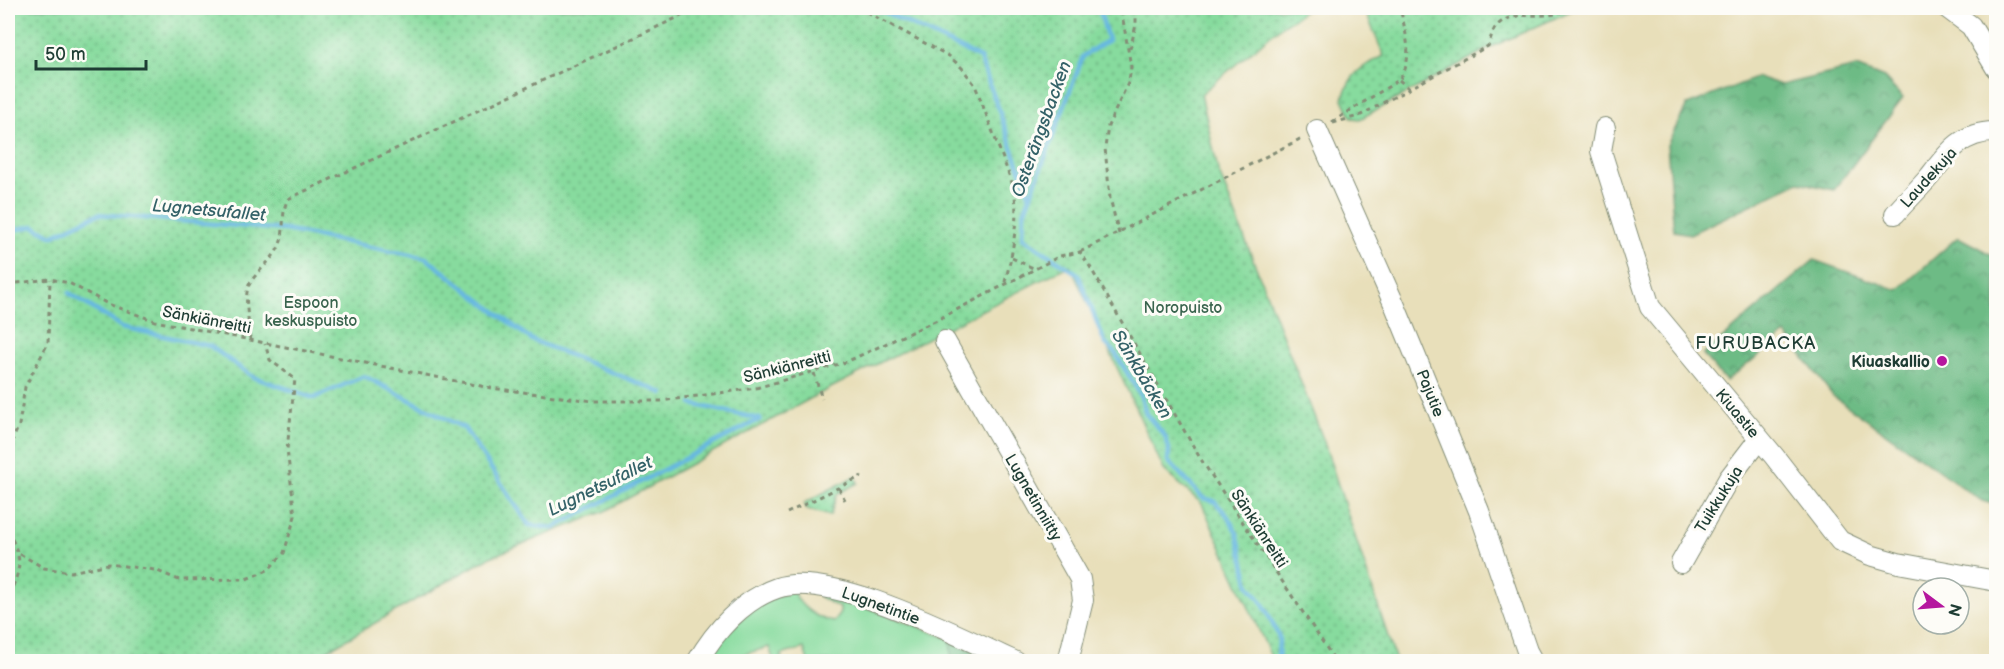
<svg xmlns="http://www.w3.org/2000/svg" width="2004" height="669" viewBox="0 0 2004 669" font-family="'Balsamiq Sans',sans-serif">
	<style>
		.green { fill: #87db9e; stroke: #538c69; stroke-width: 1.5 }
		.forest { fill: url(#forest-crowns); stroke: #467c5c; stroke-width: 1.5 }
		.park { fill: url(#park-dots); stroke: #538c69; stroke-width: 1.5 }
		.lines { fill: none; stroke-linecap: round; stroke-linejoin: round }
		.stream { stroke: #66b7e1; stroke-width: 4.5 }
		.minor-casing { stroke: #848e77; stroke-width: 22 }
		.path { stroke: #848e77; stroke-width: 3; stroke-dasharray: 4.5 4.5; stroke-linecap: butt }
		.minor { stroke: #fff; stroke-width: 20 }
		.poi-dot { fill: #b5179e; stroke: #fdfcf7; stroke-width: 2 }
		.labels { text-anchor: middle; stroke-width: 6; stroke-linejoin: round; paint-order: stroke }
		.street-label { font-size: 16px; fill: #1f3d34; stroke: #fdfcf7 }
		.park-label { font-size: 16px; fill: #39644e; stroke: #fdfcf7 }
		.poi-label { font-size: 16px; font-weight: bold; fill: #1f3d34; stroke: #fdfcf7; text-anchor: end }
		.water-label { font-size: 18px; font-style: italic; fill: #346268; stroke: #fdfcf7 }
		.neighbourhood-label { font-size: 18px; letter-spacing: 1.5px; fill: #1f3d34; stroke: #fdfcf7 }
	</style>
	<defs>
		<pattern id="forest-crowns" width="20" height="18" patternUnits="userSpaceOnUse" patternTransform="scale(1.5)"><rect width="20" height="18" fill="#6dbb85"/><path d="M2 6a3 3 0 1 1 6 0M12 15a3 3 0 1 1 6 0" fill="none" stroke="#59996e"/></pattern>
		<pattern id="park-dots" width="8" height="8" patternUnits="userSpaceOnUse" patternTransform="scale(1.5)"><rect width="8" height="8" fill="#87db9e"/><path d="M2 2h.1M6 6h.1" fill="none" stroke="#6eb382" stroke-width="1.8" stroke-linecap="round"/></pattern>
	</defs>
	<rect width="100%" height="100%" fill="#fdfcf7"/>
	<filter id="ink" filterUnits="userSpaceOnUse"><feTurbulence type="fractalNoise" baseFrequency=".0167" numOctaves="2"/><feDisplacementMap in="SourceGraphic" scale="12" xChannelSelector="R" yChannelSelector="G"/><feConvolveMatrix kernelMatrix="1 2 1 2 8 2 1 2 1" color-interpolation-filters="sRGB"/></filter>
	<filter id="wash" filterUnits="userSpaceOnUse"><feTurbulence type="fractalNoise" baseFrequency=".008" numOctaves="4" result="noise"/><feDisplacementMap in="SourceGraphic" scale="24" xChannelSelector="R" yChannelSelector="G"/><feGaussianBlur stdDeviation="1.35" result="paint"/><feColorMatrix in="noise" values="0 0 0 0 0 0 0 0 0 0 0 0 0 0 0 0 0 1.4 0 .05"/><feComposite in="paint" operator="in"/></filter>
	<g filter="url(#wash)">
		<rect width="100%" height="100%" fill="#e8dfba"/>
		<path class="green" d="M820,589L950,639L952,661H808L804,648L781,655L782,659L774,661L769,647L721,661L704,660L715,642L761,602L793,590C798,606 817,619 834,622L840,613V608L820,597Z"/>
		<g class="forest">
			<polygon points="1856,67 1884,78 1903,98 1834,190 1799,182 1690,234 1674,231 1667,145 1687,105 1758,77 1781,85"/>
			<polygon points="1958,237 1996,257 1996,505 1982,501 1833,396 1786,334 1726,381 1703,355 1814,260 1898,290"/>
			<polygon points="950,639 996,661 952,661"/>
		</g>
		<g class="park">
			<polygon points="8,8 1309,8 1279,28 1201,94 1218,170 1323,439 1396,661 1273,661 1202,504 1164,470 1070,265 817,395 603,512 488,558 309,661 8,661"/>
			<path d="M1364,8H1577L1489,48L1360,119L1352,118L1343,99C1349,74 1362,66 1384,56Z"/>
			<polygon points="855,476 858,483 837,494 830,516 807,509 804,503"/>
		</g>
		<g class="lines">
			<g class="stream">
				<polyline points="876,8 980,58 1030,197"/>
				<polyline points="1099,8 1108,40 1083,56 1024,213 1023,238 1078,274 1105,343 1116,354 1140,394 1146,414 1165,436 1169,449 1168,461 1203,498 1214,501 1227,515 1237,533 1249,585 1263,604 1279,637 1278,662"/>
				<polyline points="8,231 34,226 52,236 98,214 285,230 426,258 532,340 663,393"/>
				<polyline points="69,293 122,327 210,346 253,377 314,398 364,376 464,428 529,525 553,528 760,419 692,404"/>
			</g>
		</g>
	</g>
	<g filter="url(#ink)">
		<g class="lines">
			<g class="minor-casing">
				<g id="minor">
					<polyline points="1947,8 1971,26 1996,68"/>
					<polyline points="1605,128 1601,151 1650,307 1774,456 1840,541 1870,555 1898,563 1996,581"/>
					<polyline points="1317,130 1395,306 1479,511 1527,651 1533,662"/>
					<path d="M1895,214C1906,201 1919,189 1930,176C1948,152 1963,131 1996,132"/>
					<polyline points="945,341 1080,579 1083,600 1068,662"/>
					<polyline points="1681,563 1729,478 1759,439"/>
					<path d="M697,662C715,631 742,600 777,588C832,569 962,638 1016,662"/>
				</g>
			</g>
			<g class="path">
				<path d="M859,8L949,56L962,68L975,85L1014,188C1019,219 1013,255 1004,285"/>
				<polyline points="1130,49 1136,25 1136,8"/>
				<polyline points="1399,80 1411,90"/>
				<path d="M1332,122L1399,80C1415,59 1405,31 1400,8"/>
				<path d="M1333,123L1359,116L1488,46C1490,41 1492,32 1495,28C1513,5 1548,24 1568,8"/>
				<polyline points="1119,234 1110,198 1105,148 1108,126 1129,81 1131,67 1121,8"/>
				<polyline points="1080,252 1302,138"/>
				<polyline points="1012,258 1035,269"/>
				<polyline points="8,284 50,279 69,283 108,304 155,321 491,388 593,401 661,401 756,388 846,362 935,321 1060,256 1080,252 1089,265 1200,458 1336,662"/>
				<path d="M250,340C250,325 243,297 249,285C257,270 274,260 280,244C286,228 280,214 288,199L698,8"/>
				<polyline points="814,373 822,399"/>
				<polyline points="8,451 19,425 25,387 48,343 50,279"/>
				<polyline points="839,488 845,500"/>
				<polyline points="787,513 862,476"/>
				<path d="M8,531C23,560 22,567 8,597"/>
				<polyline points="20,554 44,568 71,572 109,564 155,570 179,580 246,579 268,570 284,553 295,516 287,449 295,379 270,360 265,344"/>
				<polyline points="8,641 8,644"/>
				<polyline points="1030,658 1040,662"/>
			</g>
			<use href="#minor" class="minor"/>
		</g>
	</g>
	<circle class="poi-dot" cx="1942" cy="361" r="6"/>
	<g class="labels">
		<g class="street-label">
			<text transform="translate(1928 177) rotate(-48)" y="6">Laudekuja</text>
			<text transform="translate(207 319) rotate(11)" y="6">Sänkiänreitti</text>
			<text transform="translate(787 366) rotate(-14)" y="6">Sänkiänreitti</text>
			<text transform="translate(1431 393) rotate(68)" y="6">Pajutie</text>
			<text transform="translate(1738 413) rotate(50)" y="6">Kiuastie</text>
			<text transform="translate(1034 497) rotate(60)" y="6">Lugnetinniitty</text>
			<text transform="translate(1718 499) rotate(-58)" y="6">Tuikkukuja</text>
			<text transform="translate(1260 528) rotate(57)" y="6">Sänkiänreitti</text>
			<text transform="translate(881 605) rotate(20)" y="6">Lugnetintie</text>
		</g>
		<g class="park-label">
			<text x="311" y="308">Espoon<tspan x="311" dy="18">keskuspuisto</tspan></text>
			<text x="1183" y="313">Noropuisto</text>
		</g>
		<g class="poi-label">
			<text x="1930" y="367">Kiuaskallio</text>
		</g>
		<g class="water-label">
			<text transform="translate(1041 129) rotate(-70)" y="6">Osterängsbacken</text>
			<text transform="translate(209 210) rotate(5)" y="6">Lugnetsufallet</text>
			<text transform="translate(1142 374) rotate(59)" y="6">Sänkbäcken</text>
			<text transform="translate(600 486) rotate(-26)" y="6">Lugnetsufallet</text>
		</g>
		<g class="neighbourhood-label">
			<text x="1756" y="349">FURUBACKA</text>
		</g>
	</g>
	<rect width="2004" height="669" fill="none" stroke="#fdfcf7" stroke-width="30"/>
	<g transform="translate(1941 606) rotate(106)"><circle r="28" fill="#fdfcf7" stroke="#a4b0a9" stroke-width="1.5"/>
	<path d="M0-4.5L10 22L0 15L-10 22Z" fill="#b5179e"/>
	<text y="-9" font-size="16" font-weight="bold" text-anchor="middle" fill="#1f3d34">N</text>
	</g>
	<path d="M36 60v9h110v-9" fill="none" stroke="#1f3d34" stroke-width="3"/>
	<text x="45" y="60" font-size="18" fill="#1f3d34" stroke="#fdfcf7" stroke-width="4.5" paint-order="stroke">50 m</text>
</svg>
